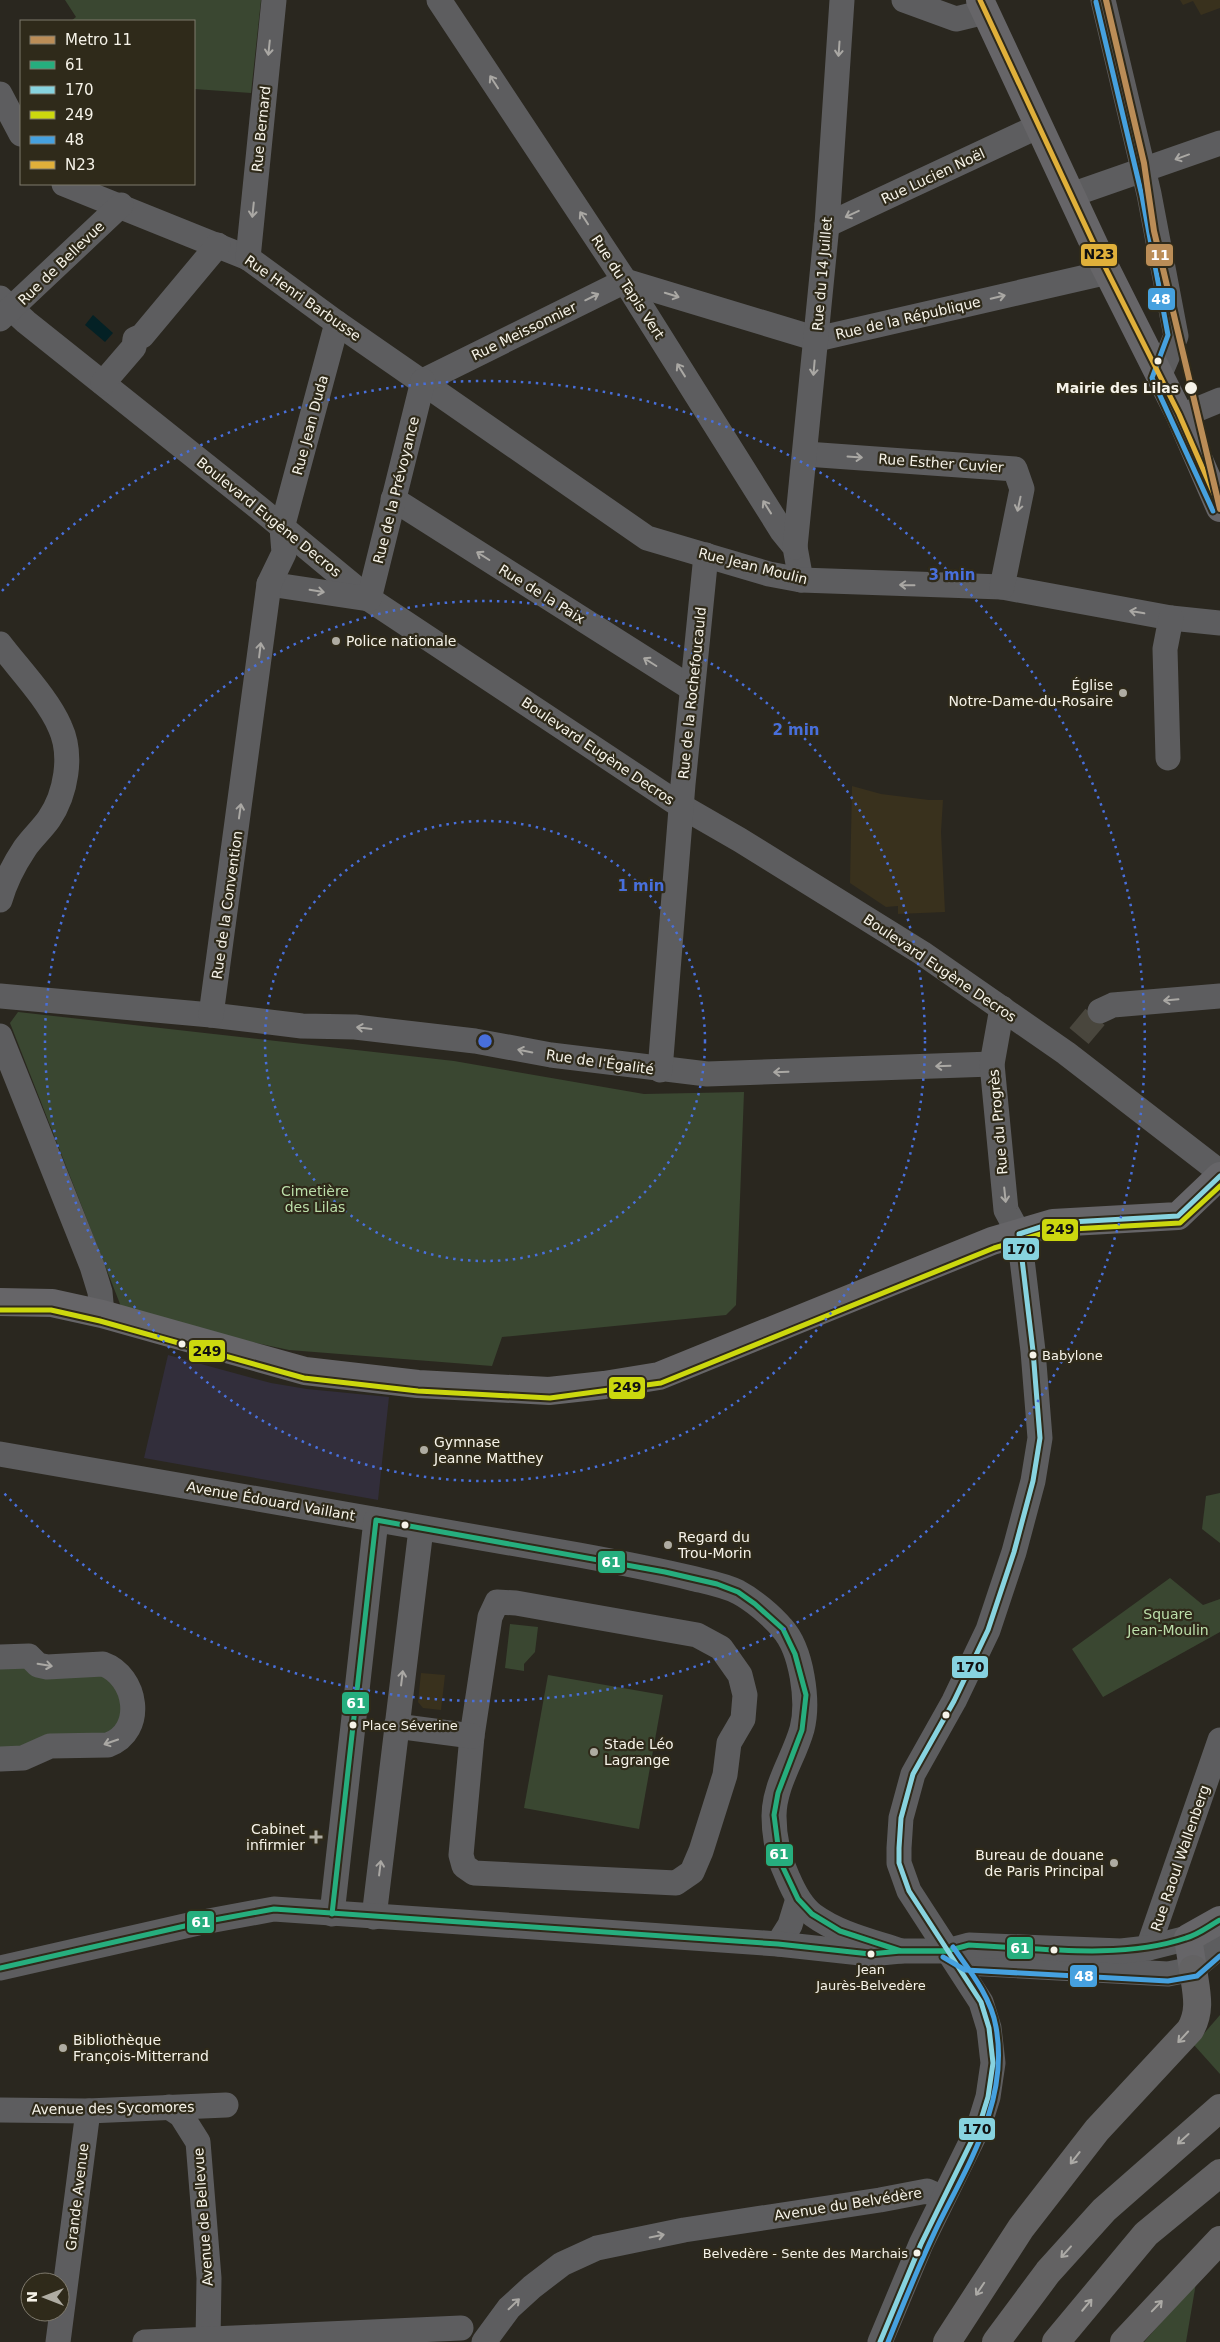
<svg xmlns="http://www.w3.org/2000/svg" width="1220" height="2342" viewBox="0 0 1220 2342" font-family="'DejaVu Sans',sans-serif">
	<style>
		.commercial { fill: #322e3b }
		.built { fill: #39311d }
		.green { fill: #3a4731 }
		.water { fill: #042125 }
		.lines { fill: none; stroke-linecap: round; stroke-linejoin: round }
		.minor-tunnel { stroke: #49463d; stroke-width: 25; stroke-dasharray: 25 12; stroke-linecap: butt }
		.minor { stroke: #5d5d5f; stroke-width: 25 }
		.major { stroke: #666568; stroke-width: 28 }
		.highway { stroke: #636263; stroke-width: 28 }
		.bus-1-casing { stroke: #2f2a1a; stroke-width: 9 }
		.bus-2-casing { stroke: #2f2a1a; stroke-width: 9 }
		.bus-3-casing { stroke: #2f2a1a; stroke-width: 9 }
		.bus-4-casing { stroke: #2f2a1a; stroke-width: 9 }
		.bus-5-casing { stroke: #2f2a1a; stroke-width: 9 }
		.bus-1 { stroke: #26ae7e; stroke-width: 5 }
		.bus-2 { stroke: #87d3df; stroke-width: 5 }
		.bus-3 { stroke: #ccd80e; stroke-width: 5 }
		.bus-4 { stroke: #46a1df; stroke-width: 5 }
		.bus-5 { stroke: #e0b03a; stroke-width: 5 }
		.metro-1-casing { stroke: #2f2a1a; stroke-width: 10 }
		.metro-1 { stroke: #bb8d57; stroke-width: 6 }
		.oneway { stroke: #aaa8a4 }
		.oneway2 { stroke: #acaaa6 }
		.ring { fill: none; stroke: #486fdb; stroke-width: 2.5; stroke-dasharray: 2.5 5 }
		.bus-dot { fill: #f6f3e9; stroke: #2f2a1a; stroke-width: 2 }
		.poi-dot { fill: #afaca2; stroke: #2f2a1a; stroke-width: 2 }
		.labels { text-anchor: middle; stroke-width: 4.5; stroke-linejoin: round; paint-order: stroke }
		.bus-label { font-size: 13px; fill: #f6f3e9; stroke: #2f2a1a; text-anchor: start }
		.street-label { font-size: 14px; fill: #f6f3e9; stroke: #2f2a1a }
		.stop-label { font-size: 14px; font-weight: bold; fill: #f6f3e9; stroke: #2f2a1a; text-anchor: end }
		.poi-label { font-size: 14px; fill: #f6f3e9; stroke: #2f2a1a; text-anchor: start }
		.park-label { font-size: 14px; fill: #bcdfaa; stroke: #2f2a1a }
		.centre { fill: #486fdb; stroke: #2f2a1a; stroke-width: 2.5 }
		.ring-label { font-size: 15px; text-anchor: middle; font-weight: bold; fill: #486fdb; stroke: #2f2a1a; stroke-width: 4.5; stroke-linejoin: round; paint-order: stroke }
		.line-badge { stroke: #2f2a1a; stroke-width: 2 }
		.badge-label { font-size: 14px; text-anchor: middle; font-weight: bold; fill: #fff }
		.pale-badge-label { font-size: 14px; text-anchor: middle; font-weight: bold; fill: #111 }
	</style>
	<rect width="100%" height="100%" fill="#2a271f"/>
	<polygon class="commercial" points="168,1355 271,1383 307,1389 389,1397 378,1500 144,1458"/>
	<g class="built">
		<polygon points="1180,0 1220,0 1220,8 1201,15 1193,1 1183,5"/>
		<polygon points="852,786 881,794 929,800 943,800 941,832 945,912 898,914 898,906 886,907 850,883"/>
		<polygon points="421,1673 445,1675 441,1710 423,1708 418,1702"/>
	</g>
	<g class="green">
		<polygon points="65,0 261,0 251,93 194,89 194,21 71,21 76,17"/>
		<polygon points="18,1012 454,1061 644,1094 744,1092 736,1305 726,1315 502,1337 492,1366 289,1350 204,1332 122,1309 10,1023"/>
		<polygon points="1220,1493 1220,1543 1202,1529 1206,1496"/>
		<polygon points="1170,1578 1203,1605 1220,1599 1220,1632 1103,1697 1072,1649"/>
		<polygon points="510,1624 538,1627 535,1652 524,1664 524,1671 505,1668"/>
		<polygon points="0,1663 112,1672 127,1703 114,1737 0,1753"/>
		<polygon points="548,1675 663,1695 639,1829 524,1808"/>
		<polygon points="1220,2015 1220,2074 1194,2045"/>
		<polygon points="1196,2283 1186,2342 1144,2342"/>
	</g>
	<polygon class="water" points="93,315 113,333 105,342 85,325"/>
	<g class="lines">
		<polyline class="minor-tunnel" points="1079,1036 1100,1011"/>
		<g class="minor">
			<polyline points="439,0 625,281 782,531 795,547 801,580"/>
			<polyline points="904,0 956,19 985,12"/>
			<polyline points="1103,0 1149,194 1176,336 1159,376"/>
			<polyline points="0,94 21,134"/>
			<polyline points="64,184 248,258 337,323 647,538 769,574 801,580 1002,587 1171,618 1220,623"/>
			<polyline points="1071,195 1220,143"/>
			<polyline points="827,225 1039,126"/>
			<polyline points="248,258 274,0"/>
			<polyline points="0,298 26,322 259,508 369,599 681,806 740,840 922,953 1066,1053 1220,1172"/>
			<polyline points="0,319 121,205"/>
			<polyline points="423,381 625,281 817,339 1108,272"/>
			<polyline points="103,383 134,347 135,339 142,336 218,245"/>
			<polyline points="1179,414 1191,412 1220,400"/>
			<polyline points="806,454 1015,469 1022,489 1002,587"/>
			<polyline points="393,499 691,688"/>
			<polyline points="795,547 827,225 842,0"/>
			<polyline points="269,584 369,599 423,381"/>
			<path d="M0,644C19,669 48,699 60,727C73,755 66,794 49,819C42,829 32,838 25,848C15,863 5,882 0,900"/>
			<polyline points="1168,758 1165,649 1171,618"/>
			<polyline points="0,996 211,1015 302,1026 355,1027 475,1041 551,1055 707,1074 992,1064"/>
			<polyline points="1100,1011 1113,1005 1220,996"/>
			<polyline points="211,1015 269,584 284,553 282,528 337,323"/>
			<polyline points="0,1036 92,1266 100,1292 102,1314"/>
			<polyline points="660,1070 683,784 706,555"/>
			<path d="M0,1454L579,1555C617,1562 654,1569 691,1578C707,1582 724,1585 738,1592C753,1600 771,1615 782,1628C802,1650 809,1702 802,1729C794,1758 774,1785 774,1816C774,1837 779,1859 788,1878C794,1892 801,1906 813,1915C839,1934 871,1941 901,1951"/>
			<polygon points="497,1602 516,1603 697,1635 721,1648 740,1675 745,1695 743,1719 729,1743 725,1775 701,1851 692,1872 676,1883 474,1873 464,1866 461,1855 472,1736 490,1617"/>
			<path d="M0,1657L29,1656L38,1665L47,1667L103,1664C137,1676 146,1731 108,1745L50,1746L23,1758L0,1759"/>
			<polyline points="396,1726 472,1736"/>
			<polyline points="332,1914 376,1520"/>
			<polyline points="374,1917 421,1529"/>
			<polyline points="778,1944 790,1925 798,1899"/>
			<polyline points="1148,1948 1220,1740"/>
			<polyline points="947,1951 966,1963 1168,1974 1193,1969 1220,1946"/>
			<polyline points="0,1968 198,1923 274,1909 778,1944 870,1954 901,1951 947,1951 969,1945 1121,1951 1148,1948 1188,1938"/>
			<polyline points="169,2107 181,2115 198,2142 209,2278 208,2342"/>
			<polyline points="0,2110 88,2111 226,2105"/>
			<polyline points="58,2342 88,2111"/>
			<polyline points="145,2342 461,2328"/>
			<polyline points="484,2342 509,2308 532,2287 562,2264 597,2248 684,2230 880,2200 927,2191 943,2198"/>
			<polyline points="880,2342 921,2244 979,2126 988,2097 993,2063 989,2028 981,2002 909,1891 899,1863 899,1848 901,1818 913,1774 954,1701 988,1630 1014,1552 1033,1481 1040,1438 1033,1351 1019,1234 1006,1210 992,1064 1002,1008"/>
		</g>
		<g class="major">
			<polyline points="980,0 1098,253 1179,414 1220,508"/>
			<polyline points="0,1302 52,1303 102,1314 305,1371 418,1384 549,1391 604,1385 659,1376 992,1241 1053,1223 1178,1216 1220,1176"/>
			<polyline points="1193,1969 1188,1938 1220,1920"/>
		</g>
		<g class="highway">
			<path d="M947,2342L1021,2228L1097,2130L1190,2030C1202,2010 1196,1991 1193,1969"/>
			<polyline points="996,2342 1048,2272 1104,2210 1220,2108"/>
			<polyline points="1056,2342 1146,2234 1220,2173"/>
			<polyline points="1124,2342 1220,2240"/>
		</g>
		<g class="bus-1-casing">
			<g id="bus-1">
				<polyline points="332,1914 376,1520 665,1572 717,1584 738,1592 755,1604 783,1629 795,1654 806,1695 802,1730 778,1793 774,1815 780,1861 798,1899 812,1914 840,1931 901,1951 947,1951"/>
				<path d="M0,1968L198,1923L274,1909L778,1944L870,1954L901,1951H947L969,1945C1038,1948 1121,1960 1186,1938C1198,1935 1209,1926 1220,1920"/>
			</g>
		</g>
		<g class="bus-2-casing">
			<polyline id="bus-2" points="880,2342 921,2244 979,2126 988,2097 993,2063 989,2028 981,2002 909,1891 899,1863 899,1848 901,1818 913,1774 954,1701 988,1630 1014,1552 1033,1481 1040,1438 1033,1351 1019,1234 1053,1223 1178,1216 1220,1176"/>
		</g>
		<g class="bus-3-casing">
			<polyline id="bus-3" points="0,1310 51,1310 100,1321 304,1378 418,1391 550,1398 661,1383 994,1248 1054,1230 1180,1223 1220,1186"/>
		</g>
		<g class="bus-4-casing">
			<g id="bus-4">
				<polyline points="1096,2 1142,196 1168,335 1152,378 1213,511"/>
				<polyline points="943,1957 965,1970 1168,1981 1197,1976 1220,1956"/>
				<path d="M888,2342C904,2302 920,2262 939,2223C970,2161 1009,2099 996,2027C991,1997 970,1971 953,1947"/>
			</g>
		</g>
		<g class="bus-5-casing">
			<polyline id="bus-5" points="980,0 1098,253 1179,414 1220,508"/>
		</g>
		<use href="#bus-1" class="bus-1"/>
		<use href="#bus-2" class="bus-2"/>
		<use href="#bus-3" class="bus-3"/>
		<use href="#bus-4" class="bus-4"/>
		<use href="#bus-5" class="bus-5"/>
		<g class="metro-1-casing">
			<polyline id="metro-1" points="1106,0 1144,163 1154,231 1220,509"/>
		</g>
		<use href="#metro-1" class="metro-1"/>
	</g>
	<defs><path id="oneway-shaft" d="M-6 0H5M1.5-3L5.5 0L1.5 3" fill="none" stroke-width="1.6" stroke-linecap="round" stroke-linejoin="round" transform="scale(1.25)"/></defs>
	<g class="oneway">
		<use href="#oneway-shaft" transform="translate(269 48) rotate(96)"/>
		<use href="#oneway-shaft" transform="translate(839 49) rotate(94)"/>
		<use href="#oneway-shaft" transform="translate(494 82) rotate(-123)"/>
		<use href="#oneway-shaft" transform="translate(1182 157) rotate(160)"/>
		<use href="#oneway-shaft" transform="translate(253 210) rotate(96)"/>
		<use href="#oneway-shaft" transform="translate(852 214) rotate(155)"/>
		<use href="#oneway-shaft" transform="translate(584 218) rotate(-123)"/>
		<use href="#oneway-shaft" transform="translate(672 295) rotate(17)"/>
		<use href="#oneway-shaft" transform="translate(592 297) rotate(-26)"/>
		<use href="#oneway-shaft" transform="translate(998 297) rotate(-13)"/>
		<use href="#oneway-shaft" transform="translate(814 368) rotate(95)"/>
		<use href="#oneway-shaft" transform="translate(681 370) rotate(-122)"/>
		<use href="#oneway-shaft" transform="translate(855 457) rotate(4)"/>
		<use href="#oneway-shaft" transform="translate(1019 504) rotate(102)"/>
		<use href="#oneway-shaft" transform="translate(767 507) rotate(-122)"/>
		<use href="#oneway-shaft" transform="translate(483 556) rotate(-148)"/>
		<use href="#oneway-shaft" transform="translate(907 585) rotate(-179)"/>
		<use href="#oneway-shaft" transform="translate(317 591) rotate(9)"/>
		<use href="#oneway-shaft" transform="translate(1137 612) rotate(-170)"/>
		<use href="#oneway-shaft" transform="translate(260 650) rotate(-83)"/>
		<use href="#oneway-shaft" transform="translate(650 662) rotate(-148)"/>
		<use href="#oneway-shaft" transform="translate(240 811) rotate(-82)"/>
		<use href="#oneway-shaft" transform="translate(1171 1000) rotate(175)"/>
		<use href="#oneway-shaft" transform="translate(364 1028) rotate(-173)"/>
		<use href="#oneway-shaft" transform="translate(525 1051) rotate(-169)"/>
		<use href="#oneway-shaft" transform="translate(943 1066) rotate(178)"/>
		<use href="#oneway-shaft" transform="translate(781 1072) rotate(178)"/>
		<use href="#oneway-shaft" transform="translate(1005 1195) rotate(84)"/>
		<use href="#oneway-shaft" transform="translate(45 1665) rotate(9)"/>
		<use href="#oneway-shaft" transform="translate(402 1678) rotate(-83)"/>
		<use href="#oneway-shaft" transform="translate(111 1742) rotate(161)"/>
		<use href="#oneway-shaft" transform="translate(380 1868) rotate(-83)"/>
		<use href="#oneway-shaft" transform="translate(657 2236) rotate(-12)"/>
		<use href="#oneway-shaft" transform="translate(514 2304) rotate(-44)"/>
	</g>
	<g class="oneway2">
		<use href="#oneway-shaft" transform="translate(1183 2037) rotate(133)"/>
		<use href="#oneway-shaft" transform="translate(1183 2139) rotate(138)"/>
		<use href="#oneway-shaft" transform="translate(1075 2158) rotate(128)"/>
		<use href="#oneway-shaft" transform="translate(1066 2252) rotate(132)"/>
		<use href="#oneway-shaft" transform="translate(980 2289) rotate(124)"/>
		<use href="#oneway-shaft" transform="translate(1087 2305) rotate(-50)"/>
		<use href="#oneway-shaft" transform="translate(1157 2306) rotate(-46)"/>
	</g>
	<g class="ring">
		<circle cx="485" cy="1041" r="220"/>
		<circle cx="485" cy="1041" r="440"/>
		<path d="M2 591A660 660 0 1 1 2 1491"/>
	</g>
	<g class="bus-dot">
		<circle cx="1158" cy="361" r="4.5"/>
		<circle cx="1191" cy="388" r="7"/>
		<circle cx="182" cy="1344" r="4.5"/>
		<circle cx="1033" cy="1355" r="4.5"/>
		<circle cx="405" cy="1525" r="4.5"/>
		<circle cx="946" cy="1715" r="4.5"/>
		<circle cx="353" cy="1725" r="4.5"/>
		<circle cx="1054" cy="1950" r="4.5"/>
		<circle cx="871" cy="1954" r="4.5"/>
		<circle cx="917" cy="2253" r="4.5"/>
	</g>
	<g class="poi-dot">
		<circle cx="336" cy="641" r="5"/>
		<circle cx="1123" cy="693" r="5"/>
		<circle cx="424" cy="1450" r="5"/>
		<circle cx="668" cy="1545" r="5"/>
		<circle cx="594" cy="1752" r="5"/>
		<path d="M313.5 1829.5h5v5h5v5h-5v5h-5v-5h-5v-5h5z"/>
		<circle cx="1114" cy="1863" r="5"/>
		<circle cx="63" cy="2048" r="5"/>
	</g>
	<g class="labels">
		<g class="bus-label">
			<text x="1042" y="1360">Babylone</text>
			<text x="362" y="1730">Place Séverine</text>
			<text x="871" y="1974" text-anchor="middle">Jean<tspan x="871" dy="16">Jaurès-Belvedère</tspan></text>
			<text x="908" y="2258" text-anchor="end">Belvedère - Sente des Marchais</text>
		</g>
		<g class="street-label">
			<text transform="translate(261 129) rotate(-84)" y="5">Rue Bernard</text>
			<text transform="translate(933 176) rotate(-25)" y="5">Rue Lucien Noël</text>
			<text transform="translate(61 263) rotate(-44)" y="5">Rue de Bellevue</text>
			<text transform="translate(822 274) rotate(-85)" y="5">Rue du 14 Juillet</text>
			<text transform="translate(628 287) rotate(57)" y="5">Rue du Tapis Vert</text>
			<text transform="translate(303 298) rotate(35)" y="5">Rue Henri Barbusse</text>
			<text transform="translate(908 318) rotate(-13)" y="5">Rue de la République</text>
			<text transform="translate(524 331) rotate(-26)" y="5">Rue Meissonnier</text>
			<text transform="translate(310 425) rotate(-75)" y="5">Rue Jean Duda</text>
			<text transform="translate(941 463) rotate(4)" y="5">Rue Esther Cuvier</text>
			<text transform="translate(396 490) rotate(-76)" y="5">Rue de la Prévoyance</text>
			<text transform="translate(269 517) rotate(39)" y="5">Boulevard Eugène Decros</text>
			<text transform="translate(753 566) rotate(14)" y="5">Rue Jean Moulin</text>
			<text transform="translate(542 594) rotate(32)" y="5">Rue de la Paix</text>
			<text transform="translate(692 693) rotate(-84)" y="5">Rue de la Rochefoucauld</text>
			<text transform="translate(598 751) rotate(34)" y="5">Boulevard Eugène Decros</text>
			<text transform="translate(227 905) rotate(-82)" y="5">Rue de la Convention</text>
			<text transform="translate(940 968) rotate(34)" y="5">Boulevard Eugène Decros</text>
			<text transform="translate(600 1062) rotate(8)" y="5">Rue de l'Égalité</text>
			<text transform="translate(998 1122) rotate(-95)" y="5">Rue du Progrès</text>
			<text transform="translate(271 1501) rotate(10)" y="5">Avenue Édouard Vaillant</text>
			<text transform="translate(1180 1858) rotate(-71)" y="5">Rue Raoul Wallenberg</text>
			<text transform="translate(113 2108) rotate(-1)" y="5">Avenue des Sycomores</text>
			<text transform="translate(77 2197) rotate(-83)" y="5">Grande Avenue</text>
			<text transform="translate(848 2204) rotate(-9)" y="5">Avenue du Belvédère</text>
			<text transform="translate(203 2217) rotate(-94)" y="5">Avenue de Bellevue</text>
		</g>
		<g class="stop-label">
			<text x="1179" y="393">Mairie des Lilas</text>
		</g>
		<g class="poi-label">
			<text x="346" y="646">Police nationale</text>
			<text x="1113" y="690" text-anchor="end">Église<tspan x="1113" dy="16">Notre-Dame-du-Rosaire</tspan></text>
			<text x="434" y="1447">Gymnase<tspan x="434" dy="16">Jeanne Matthey</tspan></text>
			<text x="678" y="1542">Regard du<tspan x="678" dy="16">Trou-Morin</tspan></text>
			<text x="604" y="1749">Stade Léo<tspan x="604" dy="16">Lagrange</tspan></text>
			<text x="305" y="1834" text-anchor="end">Cabinet<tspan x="305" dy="16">infirmier</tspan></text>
			<text x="1104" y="1860" text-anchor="end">Bureau de douane<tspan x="1104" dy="16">de Paris Principal</tspan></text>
			<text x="73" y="2045">Bibliothèque<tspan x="73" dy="16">François-Mitterrand</tspan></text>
		</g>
		<g class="park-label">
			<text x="315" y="1196">Cimetière<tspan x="315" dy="16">des Lilas</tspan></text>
			<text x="1168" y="1619">Square<tspan x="1168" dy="16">Jean-Moulin</tspan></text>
		</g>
	</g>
	<circle cx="485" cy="1041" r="8" class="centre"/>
	<g class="ring-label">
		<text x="952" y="580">3 min</text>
		<text x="796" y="735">2 min</text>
		<text x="641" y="891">1 min</text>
	</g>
	<g class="line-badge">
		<rect x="1080" y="243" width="38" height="24" rx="5" fill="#e0b03a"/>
		<rect x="1145" y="243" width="29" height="24" rx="5" fill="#bb8d57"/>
		<rect x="1147" y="287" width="29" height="24" rx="5" fill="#46a1df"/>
		<rect x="1041" y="1218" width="38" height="24" rx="5" fill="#ccd80e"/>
		<rect x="1002" y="1237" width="38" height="24" rx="5" fill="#87d3df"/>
		<rect x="188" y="1339" width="38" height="24" rx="5" fill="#ccd80e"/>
		<rect x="608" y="1376" width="38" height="24" rx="5" fill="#ccd80e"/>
		<rect x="597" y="1550" width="29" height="24" rx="5" fill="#26ae7e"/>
		<rect x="951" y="1655" width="38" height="24" rx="5" fill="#87d3df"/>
		<rect x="341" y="1691" width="29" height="24" rx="5" fill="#26ae7e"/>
		<rect x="765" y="1843" width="29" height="24" rx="5" fill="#26ae7e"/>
		<rect x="186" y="1910" width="29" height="24" rx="5" fill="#26ae7e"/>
		<rect x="1006" y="1936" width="28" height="24" rx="5" fill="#26ae7e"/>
		<rect x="1069" y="1964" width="29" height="24" rx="5" fill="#46a1df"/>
		<rect x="958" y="2117" width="38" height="24" rx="5" fill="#87d3df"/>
	</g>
	<g class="badge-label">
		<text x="1160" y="260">11</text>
		<text x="1161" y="304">48</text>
		<text x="611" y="1567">61</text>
		<text x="356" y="1708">61</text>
		<text x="779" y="1859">61</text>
		<text x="201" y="1927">61</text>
		<text x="1020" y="1953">61</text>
		<text x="1084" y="1981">48</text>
	</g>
	<g class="pale-badge-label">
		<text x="1099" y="259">N23</text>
		<text x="1060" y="1234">249</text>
		<text x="1021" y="1254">170</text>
		<text x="207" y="1356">249</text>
		<text x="627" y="1392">249</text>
		<text x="970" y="1672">170</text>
		<text x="977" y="2134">170</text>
	</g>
	<rect x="20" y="20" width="175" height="165" fill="#2f2a1a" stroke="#7f7a6d"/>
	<rect x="30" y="36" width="25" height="8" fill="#bb8d57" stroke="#7f7a6d"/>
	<text x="65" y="45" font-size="15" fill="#f6f3e9">Metro 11</text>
	<rect x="30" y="61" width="25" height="8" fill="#26ae7e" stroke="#7f7a6d"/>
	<text x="65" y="70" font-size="15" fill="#f6f3e9">61</text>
	<rect x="30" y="86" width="25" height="8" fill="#87d3df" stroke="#7f7a6d"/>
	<text x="65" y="95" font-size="15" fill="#f6f3e9">170</text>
	<rect x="30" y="111" width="25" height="8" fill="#ccd80e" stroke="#7f7a6d"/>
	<text x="65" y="120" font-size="15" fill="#f6f3e9">249</text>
	<rect x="30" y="136" width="25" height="8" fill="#46a1df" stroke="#7f7a6d"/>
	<text x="65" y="145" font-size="15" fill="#f6f3e9">48</text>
	<rect x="30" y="161" width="25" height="8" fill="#e0b03a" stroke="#7f7a6d"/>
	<text x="65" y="170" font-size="15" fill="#f6f3e9">N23</text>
	<g transform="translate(45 2297) rotate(270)"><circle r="24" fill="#2f2a1a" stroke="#7f7a6d"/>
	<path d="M0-4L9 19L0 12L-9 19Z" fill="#afaca2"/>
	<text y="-8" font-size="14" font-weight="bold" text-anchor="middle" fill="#f6f3e9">N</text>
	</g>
</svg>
